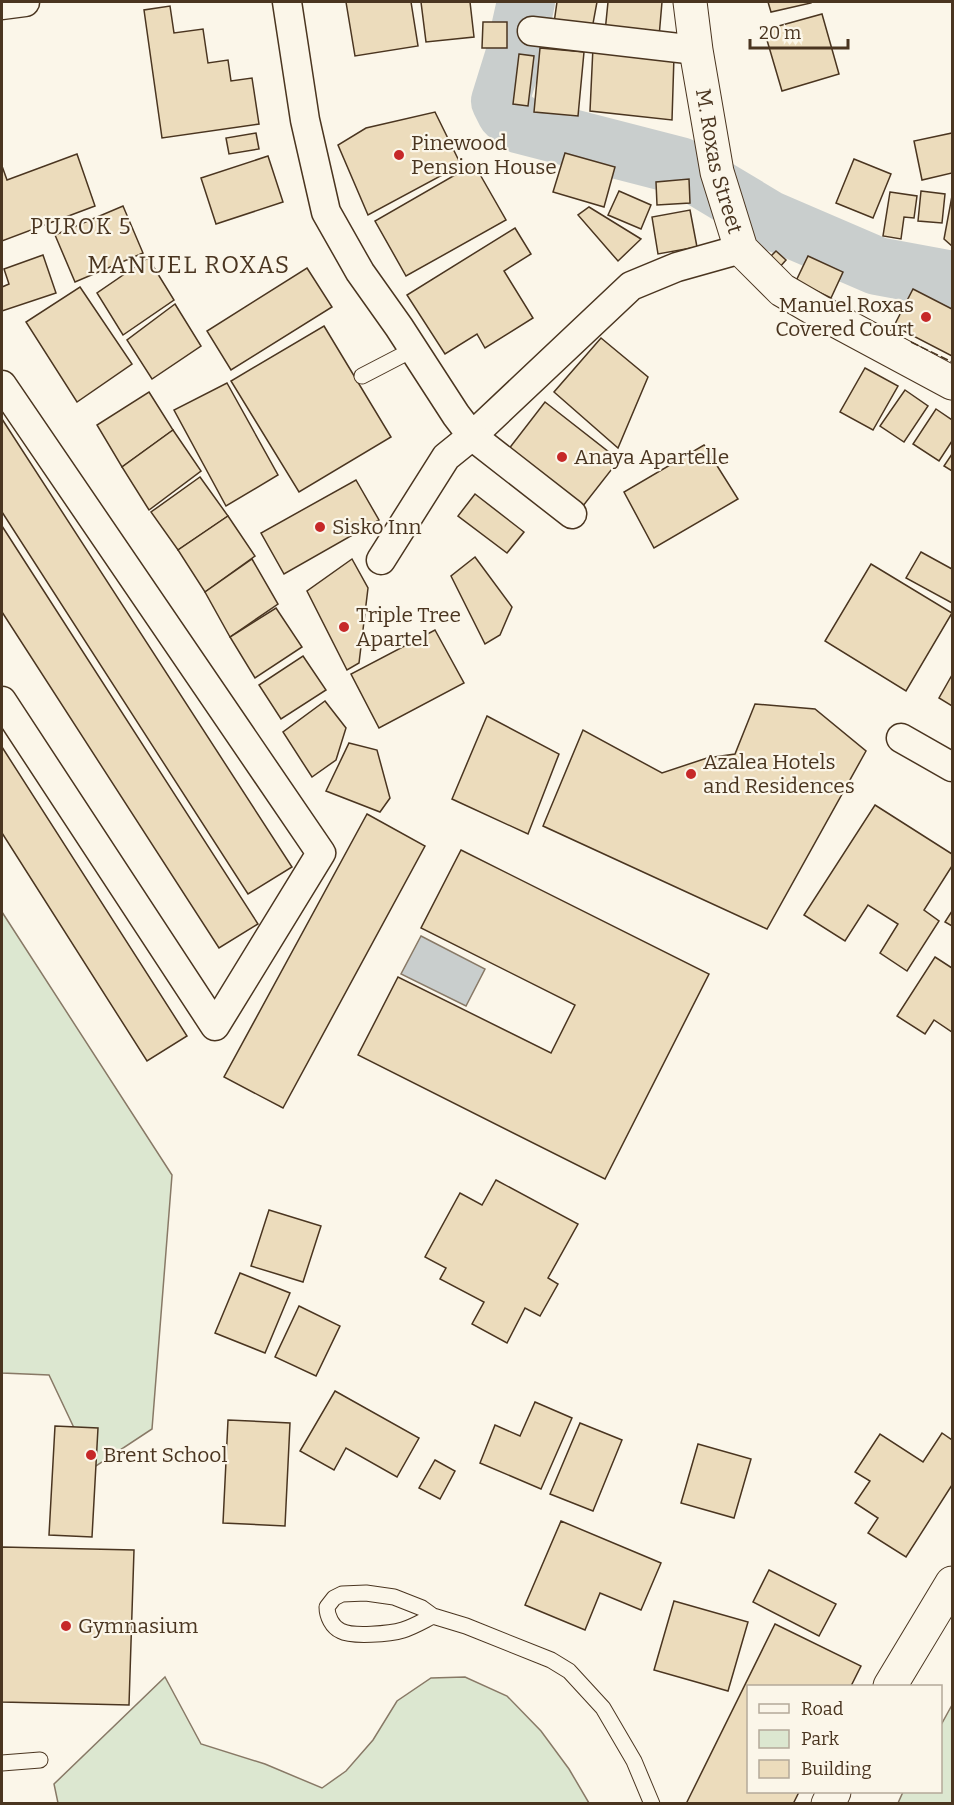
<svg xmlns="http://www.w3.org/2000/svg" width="954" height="1805" viewBox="0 0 954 1805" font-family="Bitter,serif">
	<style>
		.green { fill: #dce7d0; stroke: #887966; stroke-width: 1.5 }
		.water { fill: #c9cecd; stroke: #887966; stroke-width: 1.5 }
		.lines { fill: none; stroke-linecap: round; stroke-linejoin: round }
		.river { stroke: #c9cecd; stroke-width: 58 }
		.building { fill: #ecdcbc; stroke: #4a3520; stroke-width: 1.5 }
		.lane-casing { stroke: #4a3520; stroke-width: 17 }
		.street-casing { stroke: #4a3520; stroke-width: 31 }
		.secondary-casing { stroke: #4a3520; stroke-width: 35 }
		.primary-casing { stroke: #4a3520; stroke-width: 35 }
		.lane { stroke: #fbf6e9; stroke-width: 15 }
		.street { stroke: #fbf6e9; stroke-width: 28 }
		.secondary { stroke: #fbf6e9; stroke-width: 33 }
		.primary { stroke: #fbf6e9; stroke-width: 33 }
		.fence { stroke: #4a3520; stroke-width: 1.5; stroke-dasharray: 8 3; stroke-linecap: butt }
		.poi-dot { fill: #c62828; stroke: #fbf6e9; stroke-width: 2 }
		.labels { text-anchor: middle; stroke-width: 4.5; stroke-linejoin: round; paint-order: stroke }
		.poi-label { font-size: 21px; fill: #4a3520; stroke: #fbf6e9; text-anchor: start }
		.street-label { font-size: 21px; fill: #4a3520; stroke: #fbf6e9 }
		.neighbourhood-label { font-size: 22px; letter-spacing: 1.5px; fill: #4a3520; stroke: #fbf6e9 }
		.quarter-label { font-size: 24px; letter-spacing: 1.5px; fill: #4a3520; stroke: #fbf6e9 }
	</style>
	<rect width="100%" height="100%" fill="#fbf6e9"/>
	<g class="green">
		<polygon points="2,912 172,1175 152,1429 93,1468 49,1375 2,1373"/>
		<polygon points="165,1677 201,1744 265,1764 322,1788 346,1771 373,1740 397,1701 431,1678 465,1677 507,1696 541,1731 569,1769 589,1803 58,1803 54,1784"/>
		<polygon points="952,1705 952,1803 898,1803 903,1792 940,1792 941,1725"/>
	</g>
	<polygon class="water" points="421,936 485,969 466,1006 401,974"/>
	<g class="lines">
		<polyline class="river" points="526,2 514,56 500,101 506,113 521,125 680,166 770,220 877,266 952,280"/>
	</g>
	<g class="building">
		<polygon points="346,2 411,2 418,46 355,56"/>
		<polygon points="421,2 470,2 474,37 426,42"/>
		<polygon points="557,2 597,2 592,29 554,23"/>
		<polygon points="608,2 662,2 659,37 605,32"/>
		<polygon points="768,2 811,2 811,3 771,12"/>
		<polygon points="170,6 174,33 203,29 208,63 228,60 231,81 252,78 259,124 162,138 144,10"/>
		<polygon points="822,14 839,74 782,91 764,30"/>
		<polygon points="483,22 507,22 507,48 482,48"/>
		<polygon points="593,47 674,56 672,120 590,111"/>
		<polygon points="540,48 584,52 578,116 534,112"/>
		<polygon points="519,54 534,56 528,106 513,104"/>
		<polygon points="435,112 461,165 368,215 338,145 366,128"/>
		<polygon points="256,133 259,149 229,154 226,138"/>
		<polygon points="952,133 952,173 922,180 914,141"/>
		<polygon points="565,153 615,167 604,207 553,192"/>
		<polygon points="77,154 95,206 2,241 2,166 7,180"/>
		<polygon points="268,156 283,202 216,224 201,178"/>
		<polygon points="854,159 891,174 873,218 836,203"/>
		<polygon points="474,164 506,220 406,276 375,221"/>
		<polygon points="689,179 690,203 657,205 656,182"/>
		<polygon points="619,191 651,205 641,229 608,215"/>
		<polygon points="921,191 945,194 942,223 918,221"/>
		<polygon points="890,192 917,196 914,218 904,217 901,239 883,236"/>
		<polygon points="952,196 952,246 944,239"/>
		<polygon points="123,206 143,253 75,282 55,235"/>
		<polygon points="589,207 641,239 618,261 578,215"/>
		<polygon points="690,210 697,247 658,254 652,217"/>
		<polygon points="515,228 531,254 504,271 533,318 485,348 477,334 445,354 407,295"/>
		<polygon points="776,251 786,260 778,269 768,259"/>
		<polygon points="43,255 56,293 2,311 2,287 9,284 4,269"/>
		<polygon points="808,256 843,272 831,298 796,281"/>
		<polygon points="148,258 174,300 123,335 97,293"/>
		<polygon points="307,268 332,307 231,370 207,331"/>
		<polygon points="80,287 132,364 77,402 26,322"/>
		<polygon points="913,289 952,309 952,356 894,326"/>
		<polygon points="175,304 201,346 152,379 127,340"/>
		<polygon points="324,326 391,437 299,492 231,381"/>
		<polygon points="601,338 648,377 618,448 554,392"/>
		<polygon points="865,368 898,386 873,430 840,412"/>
		<polygon points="227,383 278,475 226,506 174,410"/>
		<polygon points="905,390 928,406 904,442 880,426"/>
		<polygon points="149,392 173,430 122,467 97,425"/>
		<polygon points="545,402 619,460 579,511 505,454"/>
		<polygon points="936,409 952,420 952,441 939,461 913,444"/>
		<polygon points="2,419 292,867 248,894 2,512"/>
		<polygon points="173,430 201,471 149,510 122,467"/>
		<polygon points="704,445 738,499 654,548 624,492"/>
		<polygon points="952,454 952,471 944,466"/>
		<polygon points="200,477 228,516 178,550 151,512"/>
		<polygon points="356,480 379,520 284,574 261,533"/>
		<polygon points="475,494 524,532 507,553 458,516"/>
		<polygon points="228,516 255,556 205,592 178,550"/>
		<polygon points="2,526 258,924 219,948 2,612"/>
		<polygon points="921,552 952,569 952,603 906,578"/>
		<polygon points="475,557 512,607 500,635 485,644 451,576"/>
		<polygon points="252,559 278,604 230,637 205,592"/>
		<polygon points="352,559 368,588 359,663 347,670 307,591"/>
		<polygon points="871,564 952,613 906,691 825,641"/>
		<polygon points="276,608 302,647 255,678 230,637"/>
		<polygon points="435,630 464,683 379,728 351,674"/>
		<polygon points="303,656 326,690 281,719 259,685"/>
		<polygon points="952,675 952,706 939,698"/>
		<polygon points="325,701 346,728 336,760 312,777 283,732"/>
		<polygon points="755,704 815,709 866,751 767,929 543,826 583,730 662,773 707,758 735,754"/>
		<polygon points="487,716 559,754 528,834 452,799"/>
		<polygon points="349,743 377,750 390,798 380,812 326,791"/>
		<polygon points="2,747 187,1036 147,1061 2,833"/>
		<polygon points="875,805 952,854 952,866 924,910 939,921 907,971 880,953 898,924 868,905 845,941 804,915"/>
		<polygon points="367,814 425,846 283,1108 224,1077"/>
		<polygon points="461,850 709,974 605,1179 358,1055 398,977 551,1053 575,1005 421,928"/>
		<polygon points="952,911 952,926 945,922"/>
		<polygon points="935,957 952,968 952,1032 934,1020 925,1034 897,1016"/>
		<polygon points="496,1180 578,1224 548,1278 558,1284 540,1316 525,1308 507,1343 472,1324 484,1302 440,1279 446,1268 425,1257 460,1193 482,1205"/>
		<polygon points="269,1210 321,1226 303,1282 251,1266"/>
		<polygon points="240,1273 290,1293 265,1353 215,1333"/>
		<polygon points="299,1306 340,1326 316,1376 275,1357"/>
		<polygon points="335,1391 419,1438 397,1477 346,1448 334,1470 300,1451"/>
		<polygon points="535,1402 572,1418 541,1489 480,1463 495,1425 520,1436"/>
		<polygon points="228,1420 290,1423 285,1526 223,1523"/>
		<polygon points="580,1423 622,1440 593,1511 550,1494"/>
		<polygon points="55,1426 98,1428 92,1537 49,1535"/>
		<polygon points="942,1433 952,1440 952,1485 906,1557 868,1533 878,1518 855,1503 870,1481 855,1472 880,1434 923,1462"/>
		<polygon points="698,1444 751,1459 734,1518 681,1503"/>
		<polygon points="435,1460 455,1471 440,1499 419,1488"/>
		<polygon points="561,1521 661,1563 641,1610 600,1593 585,1630 525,1605"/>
		<polygon points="2,1547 134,1550 129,1705 2,1702"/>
		<polygon points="769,1570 836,1604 819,1636 753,1602"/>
		<polygon points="674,1601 748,1622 728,1691 654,1670"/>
		<polygon points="775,1624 861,1666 851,1686 748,1686 748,1792 799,1792 793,1804 686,1804"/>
	</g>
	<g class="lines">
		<g class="lane-casing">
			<g id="lane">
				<polyline points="362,376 414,349"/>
				<path d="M433,1616C423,1621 413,1627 403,1630C390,1634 352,1637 341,1631C332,1627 327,1616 327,1607L334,1598L342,1594L366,1593L394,1597L422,1608L433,1616L466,1626L551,1660L569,1671L603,1708L634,1761L652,1804"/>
				<polyline points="2,1763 40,1760"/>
			</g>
		</g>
		<g class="street-casing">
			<g id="street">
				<polyline points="287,2 305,120 326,212 360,272 399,327 456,415 472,436 631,286 677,267 741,249"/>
				<polyline points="2,5 25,2"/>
				<polyline points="532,31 696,50"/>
				<polyline points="2,385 321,853 215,1026 2,701"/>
				<polyline points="381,560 446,457 472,436 572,514"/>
				<polyline points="901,738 952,767"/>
			</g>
		</g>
		<g class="secondary-casing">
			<g id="secondary">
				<path id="s1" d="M690,2L696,50L717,172L741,249L782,290L820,312L952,383"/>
			</g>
		</g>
		<g class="primary-casing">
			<g id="primary">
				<polyline points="890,1686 952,1583"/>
				<polyline points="828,1804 834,1792"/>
			</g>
		</g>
		<use href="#lane" class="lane"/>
		<use href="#street" class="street"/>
		<use href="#secondary" class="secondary"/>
		<use href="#primary" class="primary"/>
		<polyline class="fence" points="911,342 952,362"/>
	</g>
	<g class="poi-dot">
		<circle cx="399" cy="155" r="6"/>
		<circle cx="926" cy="317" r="6"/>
		<circle cx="562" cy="457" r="6"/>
		<circle cx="320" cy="527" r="6"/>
		<circle cx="344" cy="627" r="6"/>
		<circle cx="691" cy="774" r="6"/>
		<circle cx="91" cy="1455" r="6"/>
		<circle cx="66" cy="1626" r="6"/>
	</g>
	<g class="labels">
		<g class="poi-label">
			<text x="411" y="150">Pinewood<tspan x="411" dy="24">Pension House</tspan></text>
			<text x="914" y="312" text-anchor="end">Manuel Roxas<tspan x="914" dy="24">Covered Court</tspan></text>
			<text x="574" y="464">Anaya Apartelle</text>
			<text x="332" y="534">Sisko Inn</text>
			<text x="356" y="622">Triple Tree<tspan x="356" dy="24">Apartel</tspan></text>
			<text x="703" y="769">Azalea Hotels<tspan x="703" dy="24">and Residences</tspan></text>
			<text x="103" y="1462">Brent School</text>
			<text x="78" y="1633">Gymnasium</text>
		</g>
		<g class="street-label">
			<text dy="7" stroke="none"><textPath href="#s1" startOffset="162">M. Roxas Street</textPath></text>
		</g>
		<g class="neighbourhood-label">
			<text x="81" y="234">PUROK 5</text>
		</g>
		<g class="quarter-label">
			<text x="189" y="273">MANUEL ROXAS</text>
		</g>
	</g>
	<rect width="954" height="1805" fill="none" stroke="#4a3520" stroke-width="6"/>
	<rect x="747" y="1685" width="195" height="108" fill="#fbf6e9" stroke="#b4a999" stroke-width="1.5"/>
	<rect x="759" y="1704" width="30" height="9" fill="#fbf6e9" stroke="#b4a999" stroke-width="1.5"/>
	<text x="801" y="1715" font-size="18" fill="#4a3520">Road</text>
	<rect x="759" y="1730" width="30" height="18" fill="#dce7d0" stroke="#b4a999" stroke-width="1.5"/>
	<text x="801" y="1745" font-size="18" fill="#4a3520">Park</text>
	<rect x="759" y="1760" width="30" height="18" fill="#ecdcbc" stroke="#b4a999" stroke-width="1.5"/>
	<text x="801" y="1775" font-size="18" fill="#4a3520">Building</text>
	<path d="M750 39v9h98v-9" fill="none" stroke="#4a3520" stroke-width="3"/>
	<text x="759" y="39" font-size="18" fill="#4a3520" stroke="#fbf6e9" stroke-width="4.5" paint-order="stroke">20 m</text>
</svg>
